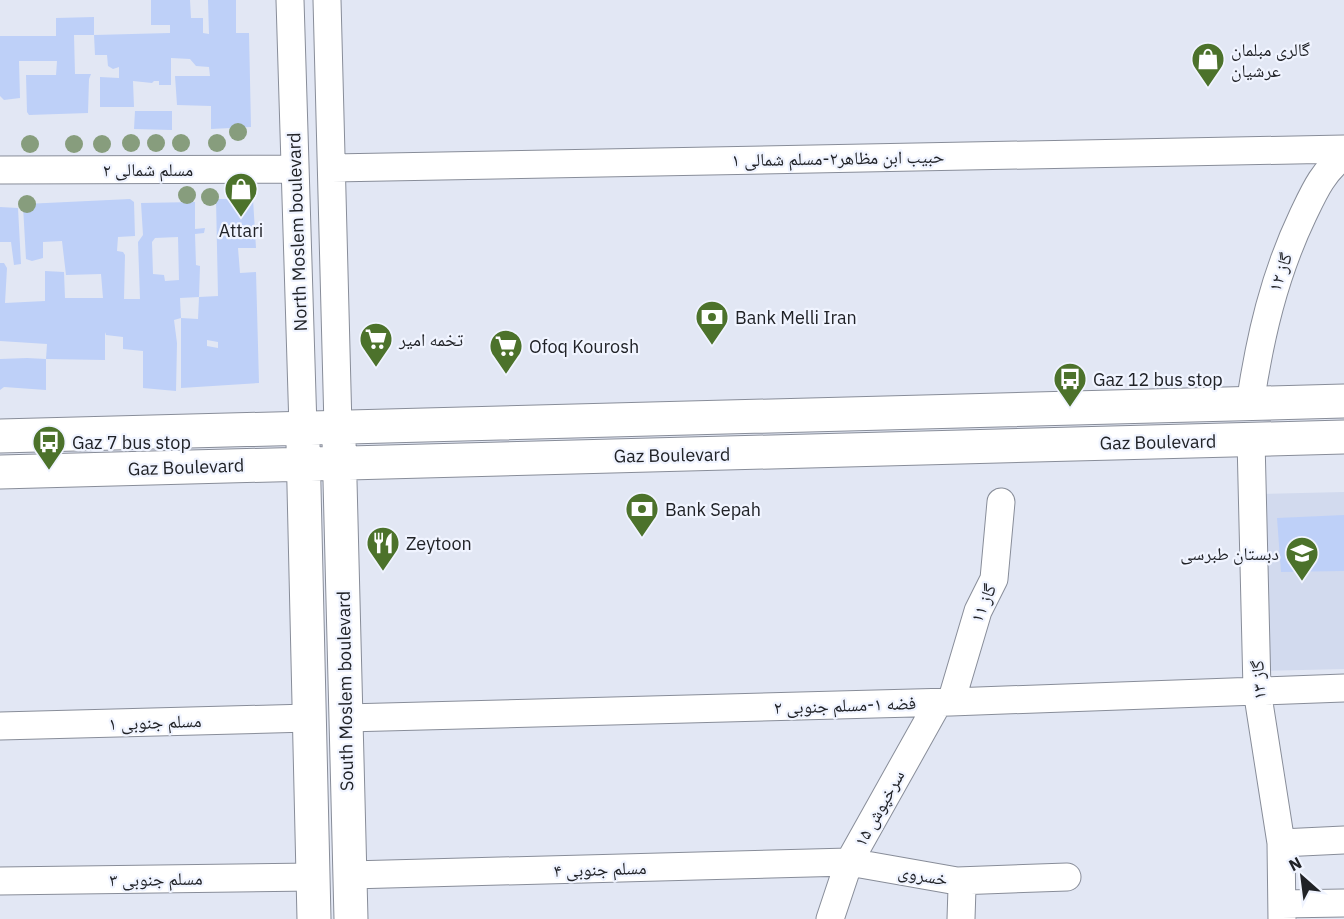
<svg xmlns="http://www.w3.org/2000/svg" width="1344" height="919" font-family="'IBM Plex Sans','Noto Naskh Arabic',sans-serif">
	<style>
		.built { fill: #d2daee }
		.building { fill: #bed0f8; fill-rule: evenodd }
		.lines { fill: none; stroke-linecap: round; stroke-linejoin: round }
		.minor-casing { stroke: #888d99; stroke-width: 29 }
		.major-casing { stroke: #888d99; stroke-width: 35 }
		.minor { stroke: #fff; stroke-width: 27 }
		.major { stroke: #fff; stroke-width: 33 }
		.tree { fill: #879d7d }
		.labels { text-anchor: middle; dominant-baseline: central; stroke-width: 4.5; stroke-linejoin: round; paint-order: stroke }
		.poi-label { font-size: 18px; fill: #202227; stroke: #f0f4ff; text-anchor: start }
		.street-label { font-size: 18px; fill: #202227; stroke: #f0f4ff }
	</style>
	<rect width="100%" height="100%" fill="#e2e7f4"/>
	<path class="built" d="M1344 492V669L1261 671 1257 494Z"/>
	<path class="building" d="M151 0H190L191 18H203V33L209 34 208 0H236V33H249L251 127 211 129V106L177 105 175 76H210L209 67 196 66 190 59 171 58V85H159V81H154L152 83 133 81 134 107H100V77L119 78V67L113 69 108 66 107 55H95L94 35 170 33V25H151Z
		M94 17V35H74L75 74H91L89 79 88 113 29 115 27 112 26 75H56L57 61H19L20 98 4 100 0 96V36H56V18Z
		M135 111H172V130L134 129Z
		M130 199 134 202 135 236 118 237 117 251 123 252 125 255 124 299H140L138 242 143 235 141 203 195 202V229L205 228 204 233 195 234 196 265 200 266 199 297 218 296 216 199H253L256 248H238L240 273 256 272 259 383 181 388V318L198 319 199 297 180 298 181 318 174 320 177 343 176 391 143 388V351L123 349V337L106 335 105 332V360L46 359 47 344 0 341V263H4L7 268 5 303 45 301V271L64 272 65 298H103L101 274 66 275 62 241 43 242V258L32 261 26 259 23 206 25 204ZM178 237 179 280 165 281 164 275 153 274 152 242 155 238ZM207 340 218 342V348L207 346Z
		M0 207 18 208 21 264 14 265 11 242H0Z
		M27 358 46 359V390L4 387 0 390V359Z
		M1344 515V571L1281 572 1277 518Z"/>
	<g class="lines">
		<g class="minor-casing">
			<path id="minor" d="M290 0 303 428
				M327 0 338 427
				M332 168 1344 149
				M0 170 295 169
				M1250 404C1260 337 1274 276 1303 215 1314 192 1323 171 1344 156
				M1251 440 1257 690 1281 843 1282 919
				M951 702 978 611 994 579 1001 502
				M346 718 951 702 1344 688
				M0 726 309 718
				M1281 843 1344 840
				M350 875 849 862 957 881 962 888 961 919
				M0 881 313 877
				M957 881 1067 877
				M1282 904 1344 903
				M830 919 849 862 938 703"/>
		</g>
		<g class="major-casing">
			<path id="major" d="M0 436 1344 401
				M339 441 351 919
				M303 444 314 919
				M0 472 1344 437"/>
		</g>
		<use href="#minor" class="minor"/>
		<use href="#major" class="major"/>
	</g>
	<g class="tree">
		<circle cx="238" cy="132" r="9"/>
		<circle cx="131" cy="143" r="9"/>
		<circle cx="156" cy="143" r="9"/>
		<circle cx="181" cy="143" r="9"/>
		<circle cx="217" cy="143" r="9"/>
		<circle cx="30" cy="144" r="9"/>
		<circle cx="74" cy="144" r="9"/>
		<circle cx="102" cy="144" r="9"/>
		<circle cx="187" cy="195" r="9"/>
		<circle cx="210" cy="197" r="9"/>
		<circle cx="27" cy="204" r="9"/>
	</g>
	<defs>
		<g id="shop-pin" transform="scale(1.725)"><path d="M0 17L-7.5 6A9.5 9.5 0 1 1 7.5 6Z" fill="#4c722b" stroke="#f0f4ff"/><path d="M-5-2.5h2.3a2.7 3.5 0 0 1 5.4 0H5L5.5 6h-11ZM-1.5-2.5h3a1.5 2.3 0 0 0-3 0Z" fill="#fff"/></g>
		<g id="bank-pin" transform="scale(1.725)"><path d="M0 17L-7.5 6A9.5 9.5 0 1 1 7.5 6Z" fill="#4c722b" stroke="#f0f4ff"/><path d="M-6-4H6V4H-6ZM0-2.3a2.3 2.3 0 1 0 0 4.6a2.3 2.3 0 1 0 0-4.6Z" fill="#fff"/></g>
		<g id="supermarket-pin" transform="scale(1.725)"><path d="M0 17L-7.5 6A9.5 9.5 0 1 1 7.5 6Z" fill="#4c722b" stroke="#f0f4ff"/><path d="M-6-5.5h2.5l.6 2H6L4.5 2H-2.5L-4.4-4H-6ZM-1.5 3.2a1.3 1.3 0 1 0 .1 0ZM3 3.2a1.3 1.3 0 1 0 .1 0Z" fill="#fff"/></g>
		<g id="bus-pin" transform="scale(1.725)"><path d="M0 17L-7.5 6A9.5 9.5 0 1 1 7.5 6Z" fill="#4c722b" stroke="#f0f4ff"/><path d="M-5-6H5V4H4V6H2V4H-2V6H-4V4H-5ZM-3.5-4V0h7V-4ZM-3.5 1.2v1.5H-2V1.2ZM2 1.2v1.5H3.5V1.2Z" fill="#fff"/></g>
		<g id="restaurant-pin" transform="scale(1.725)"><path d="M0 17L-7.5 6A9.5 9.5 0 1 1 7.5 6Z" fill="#4c722b" stroke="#f0f4ff"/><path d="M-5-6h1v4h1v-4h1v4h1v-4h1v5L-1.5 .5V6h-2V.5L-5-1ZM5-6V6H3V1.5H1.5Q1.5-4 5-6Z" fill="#fff"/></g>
		<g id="school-pin" transform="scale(1.725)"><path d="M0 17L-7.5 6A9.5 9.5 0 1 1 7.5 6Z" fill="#4c722b" stroke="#f0f4ff"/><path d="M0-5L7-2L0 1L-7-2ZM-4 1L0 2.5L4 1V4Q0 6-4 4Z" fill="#fff"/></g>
	</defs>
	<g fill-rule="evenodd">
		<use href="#shop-pin" x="1208" y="59"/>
		<use href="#shop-pin" x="241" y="189"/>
		<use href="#bank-pin" x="712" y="317"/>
		<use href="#supermarket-pin" x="376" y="339"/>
		<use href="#supermarket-pin" x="506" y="346"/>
		<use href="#bus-pin" x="1070" y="379"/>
		<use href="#bus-pin" x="49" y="442"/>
		<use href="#bank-pin" x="642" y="509"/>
		<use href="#restaurant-pin" x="383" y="543"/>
		<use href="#school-pin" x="1302" y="553"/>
	</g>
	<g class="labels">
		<g class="poi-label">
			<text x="1231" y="49">گالری مبلمان<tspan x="1231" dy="21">عرشیان</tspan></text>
			<text x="241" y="230" text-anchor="middle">Attari</text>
			<text x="735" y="317">Bank Melli Iran</text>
			<text x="399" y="339">تخمه امیر</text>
			<text x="529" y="346">Ofoq Kourosh</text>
			<text x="1093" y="379">Gaz 12 bus stop</text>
			<text x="72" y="442">Gaz 7 bus stop</text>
			<text x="665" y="509">Bank Sepah</text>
			<text x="406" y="543">Zeytoon</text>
			<text x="1279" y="553" text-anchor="end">دبستان طبرسی</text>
		</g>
		<g class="street-label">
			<text transform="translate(838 158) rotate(-1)">حبیب ابن مظاهر۲-مسلم شمالی ۱</text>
			<text x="148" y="169">مسلم شمالی ۲</text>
			<text transform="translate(297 232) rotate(-92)">North Moslem boulevard</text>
			<text transform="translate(1280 272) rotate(-71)">گاز ۱۲</text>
			<text transform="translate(1158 442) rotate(-1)">Gaz Boulevard</text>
			<text transform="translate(672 455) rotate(-1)">Gaz Boulevard</text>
			<text transform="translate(186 467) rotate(-2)">Gaz Boulevard</text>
			<text transform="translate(983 603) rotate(-67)">گاز ۱۱</text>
			<text transform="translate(1258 680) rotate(-94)">گاز ۱۳</text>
			<text transform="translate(345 691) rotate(-91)">South Moslem boulevard</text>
			<text transform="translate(845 705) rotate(-2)">فضه ۱-مسلم جنوبی ۲</text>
			<text transform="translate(155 722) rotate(-2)">۱ مسلم جنوبی</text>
			<text transform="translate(879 808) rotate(-61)">سرخپوش ۱۵</text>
			<text transform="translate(600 869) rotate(-2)">مسلم جنوبی ۴</text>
			<text transform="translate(923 875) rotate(10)">خسروی</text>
			<text transform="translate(156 879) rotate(-1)">مسلم جنوبی ۳</text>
		</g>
	</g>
	<g transform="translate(1302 877) rotate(332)" stroke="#f0f4ff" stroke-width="4.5" paint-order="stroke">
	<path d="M0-4.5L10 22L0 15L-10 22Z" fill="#202227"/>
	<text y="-9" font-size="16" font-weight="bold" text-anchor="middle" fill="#202227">N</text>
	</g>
</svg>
